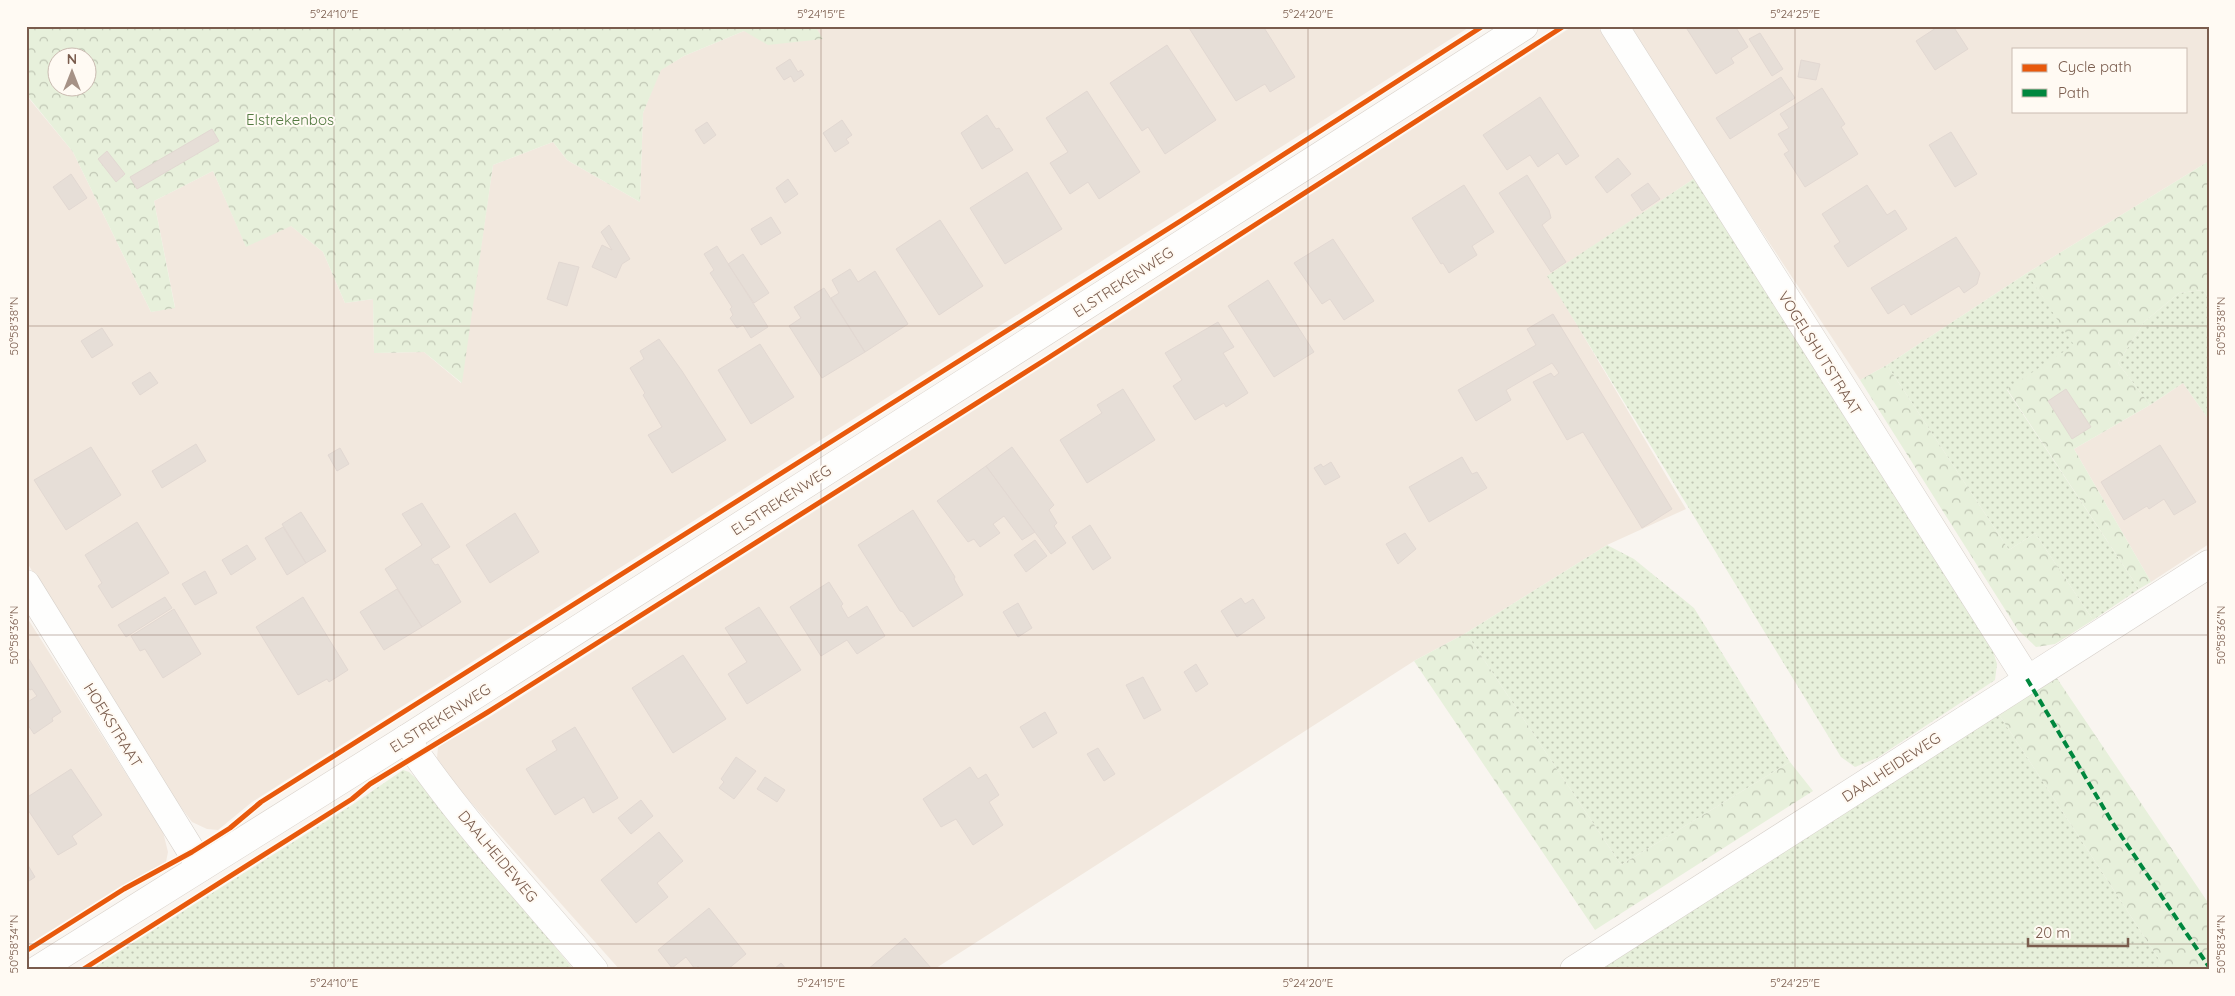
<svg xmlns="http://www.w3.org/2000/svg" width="2235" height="996" font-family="Quicksand,sans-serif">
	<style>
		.residential { fill: #f2e8de; fill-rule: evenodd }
		.green { fill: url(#green-dots) }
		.forest { fill: url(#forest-crowns); fill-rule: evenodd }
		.building { fill: #e6ded7; stroke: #e2d8d2 }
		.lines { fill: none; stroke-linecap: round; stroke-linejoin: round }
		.street-casing { stroke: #d7d1cb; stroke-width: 29 }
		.secondary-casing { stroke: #d9d2cb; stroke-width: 29 }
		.street { stroke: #fefefd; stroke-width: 28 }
		.secondary { stroke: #fefefd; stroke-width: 28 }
		.quiet { stroke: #00873e; stroke-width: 4; stroke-dasharray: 8 4; stroke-linecap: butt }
		.cycleway-casing { stroke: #fffaf3; stroke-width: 8 }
		.cycleway { stroke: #e8590c; stroke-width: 5 }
		.ticks { fill: none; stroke: #7a5c4d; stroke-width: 1; stroke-opacity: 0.45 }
		.labels { text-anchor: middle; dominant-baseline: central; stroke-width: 4; stroke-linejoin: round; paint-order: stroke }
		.park-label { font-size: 15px; fill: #537a41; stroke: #fffaf3 }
		.street-label { font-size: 15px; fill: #7a5c4d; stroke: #fffaf3 }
		.neatline { fill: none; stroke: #7a5c4d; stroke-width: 2 }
		.ticks-label { font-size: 12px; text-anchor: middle; fill: #7a5c4d }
	</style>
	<defs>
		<pattern id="green-dots" width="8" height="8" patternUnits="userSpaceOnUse" patternTransform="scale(1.25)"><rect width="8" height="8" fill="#e7f0db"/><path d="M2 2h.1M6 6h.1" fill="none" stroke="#c0c6b4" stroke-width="1.8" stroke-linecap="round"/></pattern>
		<pattern id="forest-crowns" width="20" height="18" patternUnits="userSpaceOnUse" patternTransform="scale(1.25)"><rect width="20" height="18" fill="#e7f0db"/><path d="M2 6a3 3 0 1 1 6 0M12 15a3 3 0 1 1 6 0" fill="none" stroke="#c0c6b4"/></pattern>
	</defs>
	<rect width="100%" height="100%" fill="#f9f5f0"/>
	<path class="residential" d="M815 26H1471L252 802 218 830 207 829 192 822 171 794 26 561V95L73 152 151 312 175 307 154 201 213 171 246 246 290 225 323 252 345 303 373 299 374 353 424 352 461 383 493 165 553 142 567 160 640 202 643 113 660 70 684 56 744 31 822 39Z
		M1573 26H1596L1602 32 1695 178 1548 276 1686 509 1607 545 1466 633 1414 661 933 970H620L442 770 437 758 438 747 488 718 1066 352Z
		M1626 26H2209V161L2027 273 1887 365 1860 380ZM2014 49H2186V111H2014Z
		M2183 383 2209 420V544L2151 582 2074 449 2150 405Z
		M26 616 163 832 168 852 166 862 121 887 26 946Z"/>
	<path class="green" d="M1695 178 1992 647 1997 664 1995 680 1877 758 1855 767 1841 757 1547 276Z
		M2027 273 2075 345 2007 390 2139 589 2093 620 2035 533 2009 550 1887 365Z
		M2203 290 2209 298V420L2183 383 2150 405 2118 363 2144 322 2179 293Z
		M1607 545 1634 559 1694 608 1790 762 1621 865 1466 633Z
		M1998 713 2166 970H1596Z
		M403 770 409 772 423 785 574 970H90L352 805Z"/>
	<path class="forest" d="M26 26H815L823 39 768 45 744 31 684 56 661 70 643 113 640 202 567 160 553 142 493 165 462 383 424 352 374 353 373 299 345 303 323 252 291 226 246 247 213 171 154 201 175 308 151 312 73 152 26 94ZM58 58H88V88H58Z
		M2209 161V298L2203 290 2179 293 2144 322 2118 363 2150 405 2074 449 2151 582 2139 589 2007 389 2074 345 2027 273Z
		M1887 365 2009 550 2035 533 2093 620 2055 644 2036 647 2018 630 1860 380Z
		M1466 633 1621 865 1790 762 1813 791 1595 930 1414 661Z
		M2056 677 2209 904V970H2166L1998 713Z"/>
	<path class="building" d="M1191 26H1263L1295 77 1270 92 1265 84 1236 101 1189 28Z
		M1685 26H1735L1748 47 1731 58 1734 63 1716 74Z
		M1939 26H1953L1968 49 1935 70 1916 41Z
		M1760 33 1783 69 1772 76 1749 39Z
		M1167 45 1216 120 1165 154 1148 127 1142 131 1110 83Z
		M790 59 798 72 801 70 804 75 794 82 791 76 784 80 776 68Z
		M1801 60 1820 64 1816 80 1798 77Z
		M1781 77 1795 98 1730 139 1716 118Z
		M1822 88 1845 124 1841 127 1858 154 1805 187 1784 154 1789 151 1778 134 1789 128 1780 114Z
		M1087 91 1140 172 1099 199 1088 182 1070 194 1050 163 1068 152 1046 118Z
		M1540 97 1579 156 1566 165 1558 153 1538 167 1530 155 1507 170 1483 135Z
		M987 115 996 129 999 128 1013 150 982 169 961 133Z
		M842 120 852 135 846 139 849 143 835 152 823 133Z
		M707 122 716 135 704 144 695 130Z
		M212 129 219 141 137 189 130 177Z
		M1951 132 1977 174 1955 187 1929 145Z
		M107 151 125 174 116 182 98 159Z
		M1618 158 1631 174 1607 193 1595 177Z
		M1027 172 1062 229 1005 264 970 208Z
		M71 174 87 198 69 210 53 187Z
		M1527 175 1549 210 1551 218 1542 225 1566 262 1551 272 1499 193Z
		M788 179 798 194 785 203 776 188Z
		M1648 183 1660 199 1642 211 1631 195Z
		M1464 185 1494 232 1472 246 1477 255 1449 273 1443 263 1441 264 1412 218Z
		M1867 185 1887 215 1895 210 1907 229 1848 267 1834 246 1840 242 1822 214Z
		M771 217 781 233 761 245 751 229Z
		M940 220 983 286 939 315 896 249Z
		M609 225 630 259 622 264 616 278 592 267 602 245 612 250 601 232Z
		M1956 237 1980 273 1977 284 1964 293 1959 286 1911 315 1904 304 1888 314 1871 288Z
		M1333 239 1374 301 1344 320 1330 299 1322 304 1294 263Z
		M717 246 768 327 751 338 743 325 737 328 730 318 733 315 730 309 732 307 710 273 714 270 704 254Z
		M743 254 769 293 754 303 728 264Z
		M559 262 579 267 567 306 547 299Z
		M850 269 858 282 875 271 908 324 865 352 831 298 839 293 832 280Z
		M1268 280 1314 352 1274 377 1228 306Z
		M824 288 865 352 822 378 789 326 801 318 794 307Z
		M1553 314 1672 509 1642 528 1583 432 1567 440 1533 382 1551 373 1554 377 1559 373 1552 363 1506 390 1511 400 1476 421 1458 390 1536 345 1527 329Z
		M1218 322 1234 347 1223 353 1248 393 1226 407 1224 403 1195 420 1173 386 1182 380 1165 353Z
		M102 328 113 345 92 358 81 341Z
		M659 339 682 371 726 440 672 473 648 435 662 427 643 395 645 393 630 368 644 359 640 351Z
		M760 344 794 397 751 424 718 370Z
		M150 372 158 383 140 395 132 383Z
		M1123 389 1155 440 1087 483 1060 440 1102 413 1097 405Z
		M2066 389 2091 427 2072 439 2048 401Z
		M196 444 206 461 162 488 152 471Z
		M2160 445 2196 502 2174 515 2164 499 2149 509 2147 506 2124 520 2101 482Z
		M91 447 121 495 66 530 34 480Z
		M1012 447 1054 505 1049 510 1057 523 1054 526 1066 543 1051 554 986 466Z
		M340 448 349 464 337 471 328 455Z
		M1462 457 1472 474 1477 472 1487 488 1429 522 1409 487Z
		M1331 462 1340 477 1325 485 1314 468 1321 464 1323 467Z
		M986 466 1035 532 1022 540 1004 516 993 524 1000 533 980 547 974 539 968 542 937 501Z
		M422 503 450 547 431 559 435 565 438 564 461 602 422 627 385 569 422 545 402 514Z
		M913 510 955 577 954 579 963 595 913 627 903 612 900 611 858 545Z
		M301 512 326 551 306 563 282 524Z
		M515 513 539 552 490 583 466 545Z
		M137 522 169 573 112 608 98 586 102 583 85 555Z
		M1090 525 1111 558 1093 570 1072 537Z
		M283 527 306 563 287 575 265 538Z
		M1405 533 1416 549 1398 564 1386 544Z
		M1035 540 1047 556 1026 572 1014 555Z
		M247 545 256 559 231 575 222 560Z
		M205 571 217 593 195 605 182 584Z
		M829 582 843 604 841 606 848 618 867 606 885 636 857 654 847 640 821 656 790 607Z
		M397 589 422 627 384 650 360 612Z
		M165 597 172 608 126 637 118 625Z
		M303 597 348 670 329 682 327 679 298 695 256 627Z
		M1241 598 1245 604 1253 599 1265 618 1237 637 1221 611Z
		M1018 603 1032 628 1018 637 1003 612Z
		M759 607 801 670 747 704 728 674 747 662 725 628Z
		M174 609 201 654 163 678 145 649 140 651 131 636Z
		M683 655 726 719 673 753 632 688Z
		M27 656 61 712 52 718 53 721 34 734 26 722V703L37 696 32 689 30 690 26 685Z
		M1196 664 1208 684 1196 692 1184 672Z
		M1143 677 1161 710 1144 719 1126 685Z
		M1045 712 1057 733 1033 748 1020 727Z
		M575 727 618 798 593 813 584 797 555 815 526 769 557 750 552 741Z
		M1098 748 1115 774 1104 781 1087 754Z
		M736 757 756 771 734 799 719 788 724 782 721 779Z
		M970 767 978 779 986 774 999 795 989 802 1003 825 973 845 956 819 941 827 923 799Z
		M71 769 102 815 72 836 77 844 58 855 26 807V798Z
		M765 777 785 790 777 802 757 789Z
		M641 800 653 816 631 834 618 818Z
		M659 832 683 861 657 883 668 897 636 923 601 880Z
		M26 862 35 877 26 883Z
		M709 908 746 954 727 970H701L698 966 695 969 686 957 672 968 658 950Z
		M905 938 931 968 927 970H867Z
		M781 963 787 970H773Z"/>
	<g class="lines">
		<g class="street-casing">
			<path id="street" d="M1614 26 2027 679
				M26 584 201 867
				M406 739C461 821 530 894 594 970
				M1574 970 2209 564"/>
		</g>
		<g class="secondary-casing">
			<path id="secondary" d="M37 970 406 739 1524 26"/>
		</g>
		<use href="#street" class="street"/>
		<use href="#secondary" class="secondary"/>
		<path class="quiet" d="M2027 679 2112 822 2209 967"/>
		<g class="cycleway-casing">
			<path id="cycleway" d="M26 951 124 889 192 852 230 828 261 802 1182 220 1483 26
				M82 970 352 799 370 784 488 712 1048 358 1564 26"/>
		</g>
		<use href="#cycleway" class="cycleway"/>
	</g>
	<path class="ticks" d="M334 26V970M821 26V970M1308 26V970M1795 26V970M26 326H2209M26 635H2209M26 944H2209"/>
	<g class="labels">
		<g class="park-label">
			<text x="290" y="119">Elstrekenbos</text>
		</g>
		<g class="street-label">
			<text transform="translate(1123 282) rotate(-33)">ELSTREKENWEG</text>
			<text transform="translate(1820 353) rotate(58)">VOGELSHUTSTRAAT</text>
			<text transform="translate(781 500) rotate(-33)">ELSTREKENWEG</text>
			<text transform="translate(440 718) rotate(-32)">ELSTREKENWEG</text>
			<text transform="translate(113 725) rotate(58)">HOEKSTRAAT</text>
			<text transform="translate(1891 767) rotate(-33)">DAALHEIDEWEG</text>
			<text transform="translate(498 856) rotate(50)">DAALHEIDEWEG</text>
		</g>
	</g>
	<rect width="2235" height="996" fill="none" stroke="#fffaf3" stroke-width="55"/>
	<rect x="2012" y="48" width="175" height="65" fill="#fffaf3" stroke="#cabbb1"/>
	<rect x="2022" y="64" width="25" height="8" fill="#e8590c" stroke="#cabbb1"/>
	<text x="2058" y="72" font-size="15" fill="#7a5c4d">Cycle path</text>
	<rect x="2022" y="89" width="25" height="8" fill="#00873e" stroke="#cabbb1"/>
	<text x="2058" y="98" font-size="15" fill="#7a5c4d">Path</text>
	<g transform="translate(72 72)"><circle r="24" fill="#fffaf3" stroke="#cabbb1"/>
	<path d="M0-4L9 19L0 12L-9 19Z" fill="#a69286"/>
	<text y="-8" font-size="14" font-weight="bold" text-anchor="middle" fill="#7a5c4d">N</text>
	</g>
	<path d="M2028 938v8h100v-8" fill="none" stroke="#7a5c4d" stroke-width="2.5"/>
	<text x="2035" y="938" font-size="15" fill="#7a5c4d" stroke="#fffaf3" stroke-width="4" paint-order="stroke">20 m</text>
	<rect x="28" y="28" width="2180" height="940" class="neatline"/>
	<g class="ticks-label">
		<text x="334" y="18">5°24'10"E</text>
		<text x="821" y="18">5°24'15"E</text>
		<text x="1308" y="18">5°24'20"E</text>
		<text x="1795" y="18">5°24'25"E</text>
		<text transform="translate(14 326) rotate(-90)" y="4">50°58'38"N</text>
		<text transform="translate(2221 326) rotate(-90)" y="4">50°58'38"N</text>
		<text transform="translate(14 635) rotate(-90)" y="4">50°58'36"N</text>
		<text transform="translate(2221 635) rotate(-90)" y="4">50°58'36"N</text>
		<text transform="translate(14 944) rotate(-90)" y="4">50°58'34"N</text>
		<text transform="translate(2221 944) rotate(-90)" y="4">50°58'34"N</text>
		<text x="334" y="987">5°24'10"E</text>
		<text x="821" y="987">5°24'15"E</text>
		<text x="1308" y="987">5°24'20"E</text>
		<text x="1795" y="987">5°24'25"E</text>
	</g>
</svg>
